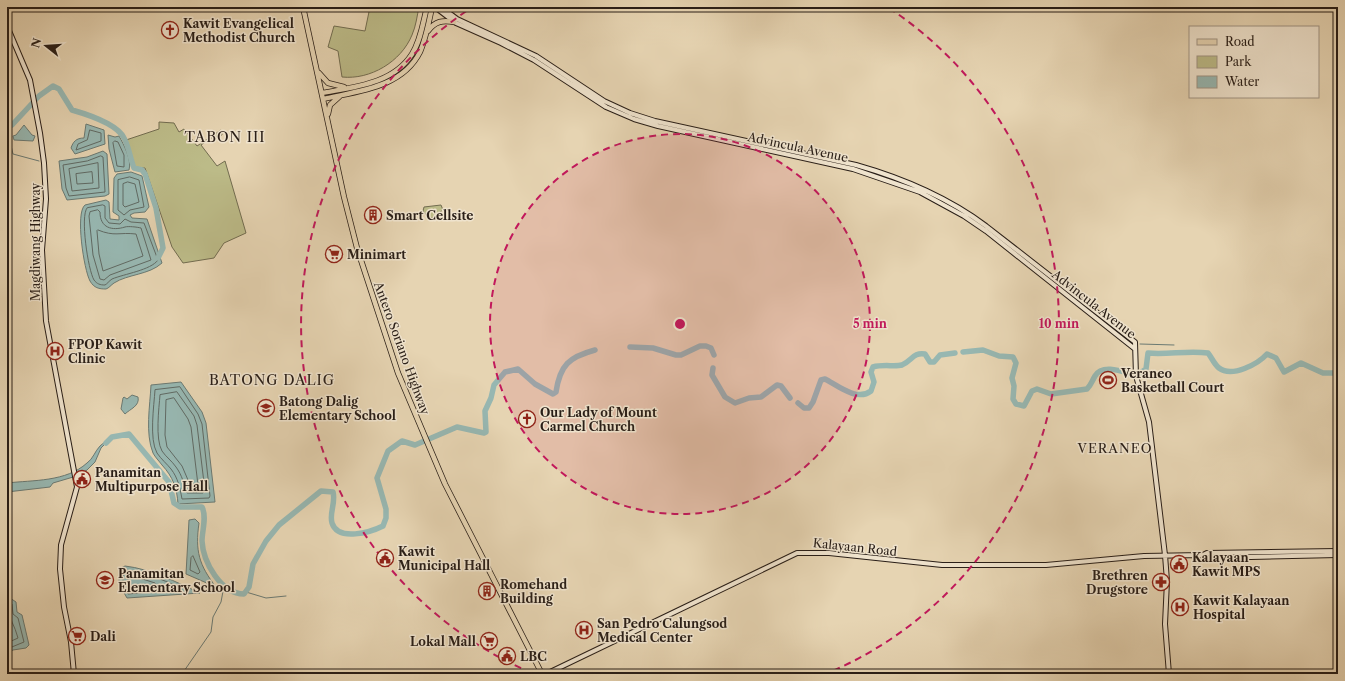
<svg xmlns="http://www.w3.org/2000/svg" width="1345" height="681" font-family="'Libre Caslon Text',serif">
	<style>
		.green { fill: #bcbb88; stroke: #726c50 }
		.water { fill: #97b7b1; stroke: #6b7a73 }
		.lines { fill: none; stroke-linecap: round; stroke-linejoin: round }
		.shore { stroke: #606a64; stroke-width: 1 }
		.stream { stroke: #6b7a73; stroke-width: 1 }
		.river { stroke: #97b7b1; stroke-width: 5.5 }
		.secondary-casing { stroke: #291e17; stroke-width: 6 }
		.primary-casing { stroke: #291e17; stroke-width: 6 }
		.secondary { stroke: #efe3cd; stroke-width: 4 }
		.primary { stroke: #e6d4b2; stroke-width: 4.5 }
		.ring { fill: none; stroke: #c2185b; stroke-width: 2; stroke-dasharray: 7 5 }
		.labels { text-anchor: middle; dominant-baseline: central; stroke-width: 3; stroke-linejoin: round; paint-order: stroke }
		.poi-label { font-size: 12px; font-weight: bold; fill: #291e17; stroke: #efe3cd; text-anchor: start }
		.street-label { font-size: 12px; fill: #291e17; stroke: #efe3cd }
		.neighbourhood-label { font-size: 13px; letter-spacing: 1px; fill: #291e17; stroke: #efe3cd }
		.quarter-label { font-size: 14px; letter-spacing: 1px; fill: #291e17; stroke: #efe3cd }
		.centre { fill: #c2185b; stroke: #efe3cd; stroke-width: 2 }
		.ring-label { font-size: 12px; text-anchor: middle; font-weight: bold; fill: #c2185b; stroke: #efe3cd; stroke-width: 3; stroke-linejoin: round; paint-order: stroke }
	</style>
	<rect width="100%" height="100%" fill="#e6d4b2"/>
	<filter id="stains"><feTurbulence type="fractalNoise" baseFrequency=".005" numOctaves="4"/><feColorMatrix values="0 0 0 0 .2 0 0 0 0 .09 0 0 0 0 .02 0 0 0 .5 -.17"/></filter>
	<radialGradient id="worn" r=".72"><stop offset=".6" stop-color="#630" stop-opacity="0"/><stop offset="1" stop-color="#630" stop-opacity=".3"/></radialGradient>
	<path class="green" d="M370 7H419C417 16 416 26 412 35 401 62 370 80 342 77L338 51 328 47 334 26 365 31Z
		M159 122 174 123 179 132 184 129 197 146 221 130 222 135 211 138 201 145 217 166 225 161 246 233 224 243 214 258 183 263 172 247 145 168H135L126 140 159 129Z
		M441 205 443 210 437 214V217L429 218 423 211 424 207Z"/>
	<path class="water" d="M86 124 104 130 105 144 75 154 71 148C73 142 76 138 84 138Z
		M24 125 32 135 35 136 33 141 14 140 13 136 16 135Z
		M108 135 115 137 119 136C124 145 132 160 129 170L115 172 109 149Z
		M103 151 107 154 109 194 105 196 67 200 62 189 59 161 87 157Z
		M131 172 142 176 149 207 145 212 134 213 130 215 132 218 147 219 162 263C149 275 128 274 114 283 111 285 109 288 106 289 99 289 94 288 90 281 84 270 75 213 85 205L106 200 109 202 110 219 119 220V216L113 212 114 178 117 174Z
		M181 382 202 412 206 423 215 502 178 504C177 488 173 477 162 465 159 461 155 457 153 453 145 433 150 406 151 385Z
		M132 395 138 397C140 406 130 409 125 414L121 409 123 398 124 397 127 399Z
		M110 439 101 448 95 462 87 470 80 475 53 483 50 487 7 492V483C33 480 66 482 87 463 93 459 95 451 100 446 103 443 107 441 110 439Z
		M195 519 199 523C195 551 199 565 216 587L186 574 189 520Z
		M125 566C151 569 176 582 200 593L127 598 119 584V569Z
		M7 589 10 598 16 602 17 612 22 615 29 645 26 648 13 650 7 654Z"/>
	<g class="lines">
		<path class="shore" d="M90 130 101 133V141L76 150 78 144 87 140Z
			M115 141 118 142 124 155V167L117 166 113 143Z
			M101 156 103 157 105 192 69 196 66 188 63 165 87 161Z
			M98 163 99 188 72 191 69 169Z
			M92 172 93 183 77 184 76 174Z
			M130 177 139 180 144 207 130 210 124 215 118 210V180Z
			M128 182 135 184 139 202 125 207 123 205V184Z
			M103 205 105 206V218L109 223 120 224 125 219 131 222 144 223 158 260C151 270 124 274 112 279 109 281 107 284 105 285 100 285 97 284 94 280 88 270 80 216 87 208Z
			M98 210 100 212C100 228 112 231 125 227 128 226 137 227 141 228L151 260 110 275 104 280 100 279 93 255 89 216 90 212Z
			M98 230C115 237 119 232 136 234L143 256 103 271 99 254 97 231Z
			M180 387 198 414 202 424 210 496 209 498 182 499C180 488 178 478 171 469 167 464 161 459 157 453 149 439 154 406 155 390Z
			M177 392 194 416 197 425 205 491 203 493H187C184 484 182 475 176 467 172 461 166 457 162 451 155 439 159 408 160 395Z
			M174 398 188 419 191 427 198 485 196 487H191L182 466 167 447 165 435 166 400Z
			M193 556 200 572 198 574 190 570 191 558Z
			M125 570C143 572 162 579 178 587V589L128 594 123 583V572Z
			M130 575 155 583 156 586 132 589 128 582V577Z
			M7 601 12 604 13 614 18 618 24 642 7 649
			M7 608C9 618 15 626 18 638L7 643"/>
		<path class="stream" d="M7 129 13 154 39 161
			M1140 344 1174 345
			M7 349 10 342
			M246 592 266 598 286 596
			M182 674 211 632 213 617 221 602 224 586"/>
		<path class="river" d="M7 128 12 125 39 96 53 86 59 89 72 110C86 114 117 124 124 138 129 147 130 158 134 168L142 170 145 174 156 208 163 248 158 258
			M630 347 653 348 676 355H681L700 346H706L711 348 714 355
			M963 352 983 350 999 356 1013 357 1016 363 1012 378 1014 386 1013 399 1016 404 1024 406 1032 391 1037 389 1051 394 1087 389C1091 385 1092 381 1095 376 1102 364 1121 371 1131 374
			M713 368 712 375 725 397 735 403 749 398 761 397 777 385 781 386 790 398
			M1137 375 1146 369 1148 353C1168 355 1188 350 1208 353 1212 358 1214 364 1219 368 1232 378 1258 364 1267 354L1276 358 1284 372 1301 363 1323 373H1338
			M798 403 804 408H809L813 402 821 380 825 379C837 385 857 402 871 391L874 382 871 372 873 367C883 364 895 367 902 365 912 361 913 352 925 354L930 362H934L940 355 955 353
			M106 443 112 437 129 434 169 482 174 503 180 507H202C207 517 202 531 202 541 203 562 221 594 244 594L249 587 253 564 266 541 279 525 321 491 333 492C336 503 329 513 332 523 338 542 371 532 383 526L386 518V509L377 478 388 451 402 441 415 445 457 427 484 433 486 432 485 411 491 398 494 385 505 372 518 369 535 384 553 394 556 392C560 365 569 357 595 350"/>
		<g class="secondary-casing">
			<path id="secondary" d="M435 7 456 23 501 43 534 60 606 107 634 119 658 126 853 169 920 192 964 216 986 231 1135 349
				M441 7 457 19 536 56 604 101 630 113 655 121 856 165C902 178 947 197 986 226L1135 342 1136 376 1149 422 1165 555 1167 581 1165 624 1169 674
				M7 26 30 80 40 133 44 163 46 199 42 250 46 321 77 487 61 545 60 569 64 607 71 642 74 674
				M1203 555 1207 553 1338 551
				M546 674 797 553H829L942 565H1046L1144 556 1203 555 1208 558 1338 555"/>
		</g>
		<g class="primary-casing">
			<path id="primary" d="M303 7 344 197 357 248 398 373 445 484 542 674
				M428 31C435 21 443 20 454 22
				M319 73 328 83 344 87
				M322 93C354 87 393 84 412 54 421 40 423 22 427 7
				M323 99C358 91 402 88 420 52 426 38 429 22 432 7
				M328 114 330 105 340 96"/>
		</g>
		<use href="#secondary" class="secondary"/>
		<use href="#primary" class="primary"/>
	</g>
	<circle cx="680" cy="324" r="190" fill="#c2185b" fill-opacity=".12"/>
	<g class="ring">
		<circle cx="680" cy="324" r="190"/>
		<path d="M532 673A379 379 0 0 1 471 8M889 8A379 379 0 0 1 828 673"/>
	</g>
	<defs>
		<g id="church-ring" transform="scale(0.9)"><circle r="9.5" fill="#efe3cd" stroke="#8f2418" stroke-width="1.5"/><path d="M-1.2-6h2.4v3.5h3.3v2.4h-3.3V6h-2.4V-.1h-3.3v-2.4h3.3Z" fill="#8f2418"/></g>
		<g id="building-ring" transform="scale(0.9)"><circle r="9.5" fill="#efe3cd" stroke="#8f2418" stroke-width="1.5"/><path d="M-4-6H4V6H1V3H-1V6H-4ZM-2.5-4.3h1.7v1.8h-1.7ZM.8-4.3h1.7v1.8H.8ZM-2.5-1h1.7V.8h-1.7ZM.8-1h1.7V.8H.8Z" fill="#8f2418"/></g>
		<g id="supermarket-ring" transform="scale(0.9)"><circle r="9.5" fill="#efe3cd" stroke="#8f2418" stroke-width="1.5"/><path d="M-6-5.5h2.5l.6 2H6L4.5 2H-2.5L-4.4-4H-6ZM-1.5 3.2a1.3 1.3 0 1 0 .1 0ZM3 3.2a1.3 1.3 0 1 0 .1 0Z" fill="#8f2418"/></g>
		<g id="hospital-ring" transform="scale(0.9)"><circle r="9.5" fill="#efe3cd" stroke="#8f2418" stroke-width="1.5"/><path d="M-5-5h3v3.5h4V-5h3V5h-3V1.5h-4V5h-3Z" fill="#8f2418"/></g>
		<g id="stadium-ring" transform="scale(0.9)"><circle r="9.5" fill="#efe3cd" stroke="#8f2418" stroke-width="1.5"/><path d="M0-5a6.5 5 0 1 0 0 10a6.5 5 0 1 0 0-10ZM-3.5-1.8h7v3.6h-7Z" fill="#8f2418"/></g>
		<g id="school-ring" transform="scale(0.9)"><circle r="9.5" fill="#efe3cd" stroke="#8f2418" stroke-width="1.5"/><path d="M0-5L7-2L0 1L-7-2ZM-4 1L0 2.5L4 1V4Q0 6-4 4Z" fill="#8f2418"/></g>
		<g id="civic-ring" transform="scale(0.9)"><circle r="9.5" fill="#efe3cd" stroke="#8f2418" stroke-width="1.5"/><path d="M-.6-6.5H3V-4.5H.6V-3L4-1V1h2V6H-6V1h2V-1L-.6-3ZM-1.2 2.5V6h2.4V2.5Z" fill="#8f2418"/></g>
		<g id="pharmacy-ring" transform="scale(0.9)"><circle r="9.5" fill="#efe3cd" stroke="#8f2418" stroke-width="1.5"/><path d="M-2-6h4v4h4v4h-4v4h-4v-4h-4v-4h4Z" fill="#8f2418"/></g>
	</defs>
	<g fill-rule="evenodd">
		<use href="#church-ring" x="170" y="30"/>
		<use href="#building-ring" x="373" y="215"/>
		<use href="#supermarket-ring" x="334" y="254"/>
		<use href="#hospital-ring" x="55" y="351"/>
		<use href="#stadium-ring" x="1108" y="380"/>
		<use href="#school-ring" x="266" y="408"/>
		<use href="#church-ring" x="527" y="419"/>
		<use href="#civic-ring" x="82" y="479"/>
		<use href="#civic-ring" x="385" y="558"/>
		<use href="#civic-ring" x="1179" y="564"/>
		<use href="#school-ring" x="105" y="580"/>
		<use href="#pharmacy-ring" x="1161" y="582"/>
		<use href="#building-ring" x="487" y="591"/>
		<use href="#hospital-ring" x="1180" y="607"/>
		<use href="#hospital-ring" x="584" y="630"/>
		<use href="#supermarket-ring" x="77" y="636"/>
		<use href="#supermarket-ring" x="489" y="641"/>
		<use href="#civic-ring" x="507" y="656"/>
	</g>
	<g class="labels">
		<g class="poi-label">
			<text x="183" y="23">Kawit Evangelical<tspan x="183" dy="14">Methodist Church</tspan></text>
			<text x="386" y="215">Smart Cellsite</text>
			<text x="347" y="254">Minimart</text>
			<text x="68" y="344">FPOP Kawit<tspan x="68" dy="14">Clinic</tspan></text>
			<text x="1121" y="373">Veraneo<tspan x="1121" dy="14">Basketball Court</tspan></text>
			<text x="279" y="401">Batong Dalig<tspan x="279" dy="14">Elementary School</tspan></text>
			<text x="540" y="412">Our Lady of Mount<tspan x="540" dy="14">Carmel Church</tspan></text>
			<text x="95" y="472">Panamitan<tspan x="95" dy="14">Multipurpose Hall</tspan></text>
			<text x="398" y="551">Kawit<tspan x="398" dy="14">Municipal Hall</tspan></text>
			<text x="1192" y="557">Kalayaan<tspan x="1192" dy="14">Kawit MPS</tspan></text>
			<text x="118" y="573">Panamitan<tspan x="118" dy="14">Elementary School</tspan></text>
			<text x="1148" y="575" text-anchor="end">Brethren<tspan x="1148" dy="14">Drugstore</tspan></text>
			<text x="500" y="584">Romehand<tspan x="500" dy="14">Building</tspan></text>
			<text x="1193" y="600">Kawit Kalayaan<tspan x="1193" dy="14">Hospital</tspan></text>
			<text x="597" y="623">San Pedro Calungsod<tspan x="597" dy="14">Medical Center</tspan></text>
			<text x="90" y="636">Dali</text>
			<text x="476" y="641" text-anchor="end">Lokal Mall</text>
			<text x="520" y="656">LBC</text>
		</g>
		<g class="street-label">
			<text transform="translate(798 147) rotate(12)">Advincula Avenue</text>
			<text transform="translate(35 242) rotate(-90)">Magdiwang Highway</text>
			<text transform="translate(1094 304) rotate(38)">Advincula Avenue</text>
			<text transform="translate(402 348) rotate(70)">Antero Soriano Highway</text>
			<text transform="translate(855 547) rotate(6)">Kalayaan Road</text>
		</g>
		<g class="neighbourhood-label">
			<text x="1115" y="448">VERANEO</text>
		</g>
		<g class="quarter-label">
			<text x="225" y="137">TABON III</text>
			<text x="272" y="380">BATONG DALIG</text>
		</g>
	</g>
	<circle cx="680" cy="324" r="6" class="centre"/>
	<g class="ring-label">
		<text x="870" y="328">5 min</text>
		<text x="1059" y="328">10 min</text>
	</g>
	<rect width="1345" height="681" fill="none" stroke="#e6d4b2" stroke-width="24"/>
	<rect x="8" y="8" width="1329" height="665" fill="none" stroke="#291e17" stroke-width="2"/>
	<rect x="12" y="12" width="1321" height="657" fill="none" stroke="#291e17"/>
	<rect x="1189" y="26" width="130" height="72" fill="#efe3cd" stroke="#a09484"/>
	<rect x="1197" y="39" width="20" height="6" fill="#e6d4b2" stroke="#a09484"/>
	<text x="1225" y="46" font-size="12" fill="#291e17">Road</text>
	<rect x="1197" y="56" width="20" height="12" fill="#bcbb88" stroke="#a09484"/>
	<text x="1225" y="66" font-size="12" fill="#291e17">Park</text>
	<rect x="1197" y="76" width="20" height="12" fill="#97b7b1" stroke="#a09484"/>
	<text x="1225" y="86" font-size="12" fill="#291e17">Water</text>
	<g transform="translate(46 46) rotate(287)" stroke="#efe3cd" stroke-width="3" paint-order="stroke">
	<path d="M0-3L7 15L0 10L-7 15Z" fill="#291e17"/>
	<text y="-6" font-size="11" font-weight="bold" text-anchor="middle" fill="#291e17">N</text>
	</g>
	<rect width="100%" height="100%" filter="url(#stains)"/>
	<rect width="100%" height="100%" fill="url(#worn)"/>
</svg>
